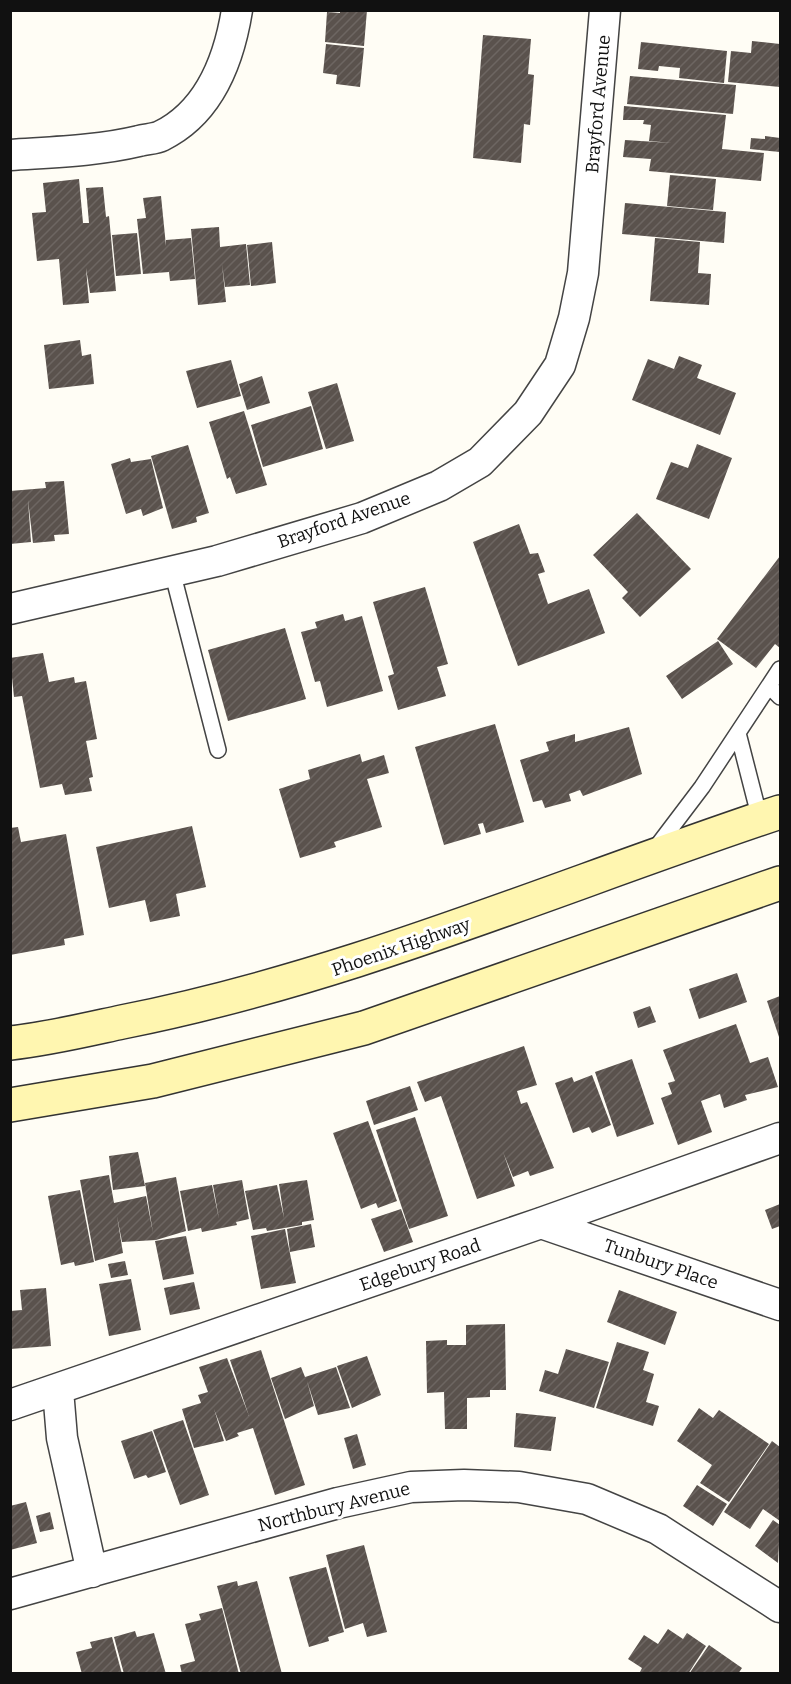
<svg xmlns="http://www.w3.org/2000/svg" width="791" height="1684" font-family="Bitter,serif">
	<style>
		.building { fill: url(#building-hatch) }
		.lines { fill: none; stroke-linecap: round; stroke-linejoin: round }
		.service-casing { stroke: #444; stroke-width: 18 }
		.minor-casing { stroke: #444; stroke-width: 33 }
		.secondary-casing { stroke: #333; stroke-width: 36 }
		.service { stroke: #fff; stroke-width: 15 }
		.minor { stroke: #fff; stroke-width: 30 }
		.secondary { stroke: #fff6b0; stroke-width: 33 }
		.labels { text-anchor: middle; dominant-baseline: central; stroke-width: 6; stroke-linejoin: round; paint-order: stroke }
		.street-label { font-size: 18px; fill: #111; stroke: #fff }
	</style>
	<defs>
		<pattern id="building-hatch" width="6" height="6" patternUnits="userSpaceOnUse" patternTransform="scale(1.5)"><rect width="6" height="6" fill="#5a524d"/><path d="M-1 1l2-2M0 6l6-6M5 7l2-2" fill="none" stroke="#6d6662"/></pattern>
	</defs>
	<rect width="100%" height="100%" fill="#fffdf5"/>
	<path class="building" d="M340 10H367L364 46 325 42 327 12 340 13Z
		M483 35 531 39 528 74 534 75 532 101 530 125 524 124 521 163 473 158Z
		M752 41 780 44V87L728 82 731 51 751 53Z
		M641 42 727 51 724 83 679 78 680 68 659 66 658 71 638 69Z
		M326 44 364 48 360 87 336 84 337 75 323 73Z
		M630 76 736 85 733 114 627 104Z
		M624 106 726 115 722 149 764 153 761 181 649 171 651 159 623 157 625 140 672 143 649 141 651 125 643 124 644 120H623Z
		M765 136 780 138V152L750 149 751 138 765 139Z
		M670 175 716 179 713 210 667 206Z
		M79 179 83 223H89L86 188 103 187 106 217 109 216 116 291 90 293 86 268 89 303 63 305 59 259 37 261 32 213 46 212 43 183Z
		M161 196 166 246V240L191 238 195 279 170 281 169 272 143 274 137 219 146 218 143 198Z
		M625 203 726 212 724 243 622 234Z
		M219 227 220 247 246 244 250 285 225 287 222 264 226 302 198 305 191 229Z
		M137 233 141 274 116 276 112 235Z
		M655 238 700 242 698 273 711 274 709 305 650 301Z
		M272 242 276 283 251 286 247 245Z
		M80 340 82 356 91 354 94 384 49 389 44 345Z
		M679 356 702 365 697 378 736 393 720 435 632 400 648 359 674 369Z
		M231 360 241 396 197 408 186 371Z
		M262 376 270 403 247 410 239 384Z
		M337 383 354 441 326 449 308 392Z
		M311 406 323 449 263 467 251 425Z
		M244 411 267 485 236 494 230 477 227 479 209 422Z
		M697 444 732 458 709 519 656 499 671 462 688 468Z
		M188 445 209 513 196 517 197 522 172 529 151 456Z
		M130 458 131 462 151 459 163 508 143 516 141 509 126 514 111 464Z
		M64 481 69 534 54 535 55 541 33 543 28 500 31 542 10 544V491L46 488 45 482Z
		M637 513 691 569 640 617 622 598 628 592 593 555Z
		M519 524 530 554 538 553 545 572 538 574 548 604 589 589 605 633 518 666 473 542Z
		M780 556V648L775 644 756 668 717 639Z
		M425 587 448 664 437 667 446 696 398 710 388 676 394 674 373 602Z
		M343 614 345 621 362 616 383 691 327 707 320 681 315 682 301 632 317 628 315 622Z
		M285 628 306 699 228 721 208 650Z
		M718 641 733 664 682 699 666 676Z
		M43 653 49 682 74 677 75 683 86 681 97 739 86 741 93 777 89 778 92 791 65 795 62 784 40 788 22 696 14 697 10 658Z
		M495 724 524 822 486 833 483 823 478 824 481 834 444 845 415 747Z
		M629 727 642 774 583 796 580 790 569 794 571 801 545 808 542 800 533 802 520 760 549 751 546 742 575 734V742Z
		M360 754 362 762 384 755 389 773 367 779 382 827 334 842 336 847 300 858 279 789 310 779 308 770Z
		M192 826 206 887 176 894 180 916 150 922 145 900 109 908 96 847Z
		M18 827 21 842 66 834 84 935 64 939 65 945 10 955V828Z
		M737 973 747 1002 699 1019 689 989Z
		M780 996V1040L767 1001Z
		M650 1006 656 1022 638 1028 633 1012Z
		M736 1024 750 1063 768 1057 778 1087 745 1095 747 1100 724 1108 720 1094 701 1101 712 1132 678 1145 661 1098 672 1094 668 1083 675 1081 663 1050Z
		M524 1046 537 1085 517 1091 521 1104 527 1102 554 1168 530 1176 528 1171 513 1177 503 1152 515 1186 477 1199 441 1096 425 1102 417 1082Z
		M632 1059 654 1124 617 1137 595 1072Z
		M592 1075 611 1125 592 1133 589 1127 573 1133 555 1083 572 1077 574 1082Z
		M410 1086 418 1110 374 1125 366 1101Z
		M415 1117 448 1216 409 1229 376 1130Z
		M368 1121 397 1201 378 1208 376 1203 361 1209 333 1133Z
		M138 1152 145 1186 113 1190 109 1156Z
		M109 1175 114 1203 146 1196 153 1233 145 1183 176 1177 186 1231 156 1240 122 1242 117 1216 123 1253 95 1261 80 1180Z
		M242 1180 249 1219 236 1222 237 1225 202 1232 201 1228 188 1231 180 1191 212 1185 219 1219 213 1185Z
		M307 1180 314 1220 302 1222V1225L267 1231 266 1228 253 1230 245 1191 277 1185 284 1218 279 1184Z
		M80 1190 94 1262 75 1266 74 1262 61 1265 48 1196Z
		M780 1204V1226L772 1229 765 1210Z
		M401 1209 413 1242 384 1252 371 1219Z
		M311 1224 315 1247 290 1252 287 1229Z
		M285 1229 296 1283 261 1289 251 1236Z
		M186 1236 194 1274 163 1280 155 1241Z
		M125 1261 128 1275 111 1278 108 1264Z
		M131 1279 141 1330 109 1336 99 1284Z
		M194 1282 200 1309 170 1315 164 1288Z
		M46 1288 51 1346 10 1349V1311L22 1310 20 1290Z
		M619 1290 677 1312 665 1345 607 1322Z
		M505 1324 506 1390H490V1397L467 1398V1429H445L444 1392 427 1393 426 1341 447 1340V1345H466V1325Z
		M617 1342 649 1352 643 1370 654 1374 646 1402 659 1406 653 1426 596 1408Z
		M566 1349 609 1362 594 1408 539 1391 545 1370 558 1374Z
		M261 1350 305 1485 275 1495 253 1428 237 1433 239 1436 226 1441 214 1409 224 1441 194 1448 182 1409 201 1403 198 1395 208 1392 199 1367 227 1358 249 1416 230 1360Z
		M367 1356 381 1395 352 1408 337 1366Z
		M301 1367 305 1377 336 1367 350 1408 318 1415 307 1381 314 1406 285 1419 271 1378Z
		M699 1408 713 1418 719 1410 769 1444 729 1502 700 1483 712 1465 677 1441Z
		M516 1413 556 1417 551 1451 514 1447Z
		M183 1420 209 1495 180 1505 153 1430Z
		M152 1431 166 1472 148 1478 146 1475 134 1479 121 1441Z
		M357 1434 366 1465 353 1469 344 1438Z
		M772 1441 780 1447V1521L763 1509 750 1529 724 1512Z
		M697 1485 727 1504 713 1526 683 1506Z
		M26 1502 37 1543 10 1550V1506Z
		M50 1512 54 1529 40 1532 36 1516Z
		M773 1520 780 1525 778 1563 755 1546Z
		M364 1545 387 1632 367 1637 363 1623 345 1629 326 1555Z
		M326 1567 344 1632 328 1637 329 1641 309 1647 289 1577Z
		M237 1581 238 1586 257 1581 282 1674H241L217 1586Z
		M222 1608 239 1674H182L180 1665 195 1661 185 1624 201 1620 199 1614Z
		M668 1629 683 1639 687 1633 706 1646 688 1674H639L642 1668 628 1659 644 1635 658 1644Z
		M135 1631 137 1637 154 1633 166 1674H124L114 1637Z
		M112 1637 122 1674H82L76 1652 92 1648 90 1642Z
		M709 1645 742 1668 738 1674H689Z"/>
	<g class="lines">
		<g class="service-casing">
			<path id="service" d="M172 571 218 750
				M769 686 780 697
				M738 733 760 819
				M655 849 702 787 780 669"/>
		</g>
		<g class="minor-casing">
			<path id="minor" d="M10 155C53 152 97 151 139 141 146 139 155 139 161 136 210 112 229 60 237 10
				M10 609 217 561 362 518 439 486 480 462 528 413 560 365 574 318 583 273 605 10
				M541 1223 780 1305
				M58 1390 62 1438 92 1572
				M10 1405 541 1223 780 1138
				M10 1594 338 1503 411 1487 464 1485 519 1487 587 1499 658 1529 780 1607"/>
		</g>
		<g class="secondary-casing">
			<path id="secondary" d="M10 1043C48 1039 85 1030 122 1022 350 977 560 885 780 812
				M10 1105 153 1081 364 1028 780 883"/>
		</g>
		<use href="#service" class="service"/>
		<use href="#minor" class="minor"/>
		<use href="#secondary" class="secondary"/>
	</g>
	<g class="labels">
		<g class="street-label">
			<text transform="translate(598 104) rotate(-85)">Brayford Avenue</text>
			<text transform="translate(344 520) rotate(-19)">Brayford Avenue</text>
			<text transform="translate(401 947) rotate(-19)">Phoenix Highway</text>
			<text transform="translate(661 1264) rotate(19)">Tunbury Place</text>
			<text transform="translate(420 1265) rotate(-19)">Edgebury Road</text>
			<text transform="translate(334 1507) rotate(-14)">Northbury Avenue</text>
		</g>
	</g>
	<rect width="791" height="1684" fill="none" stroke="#111111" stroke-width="24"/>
</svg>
